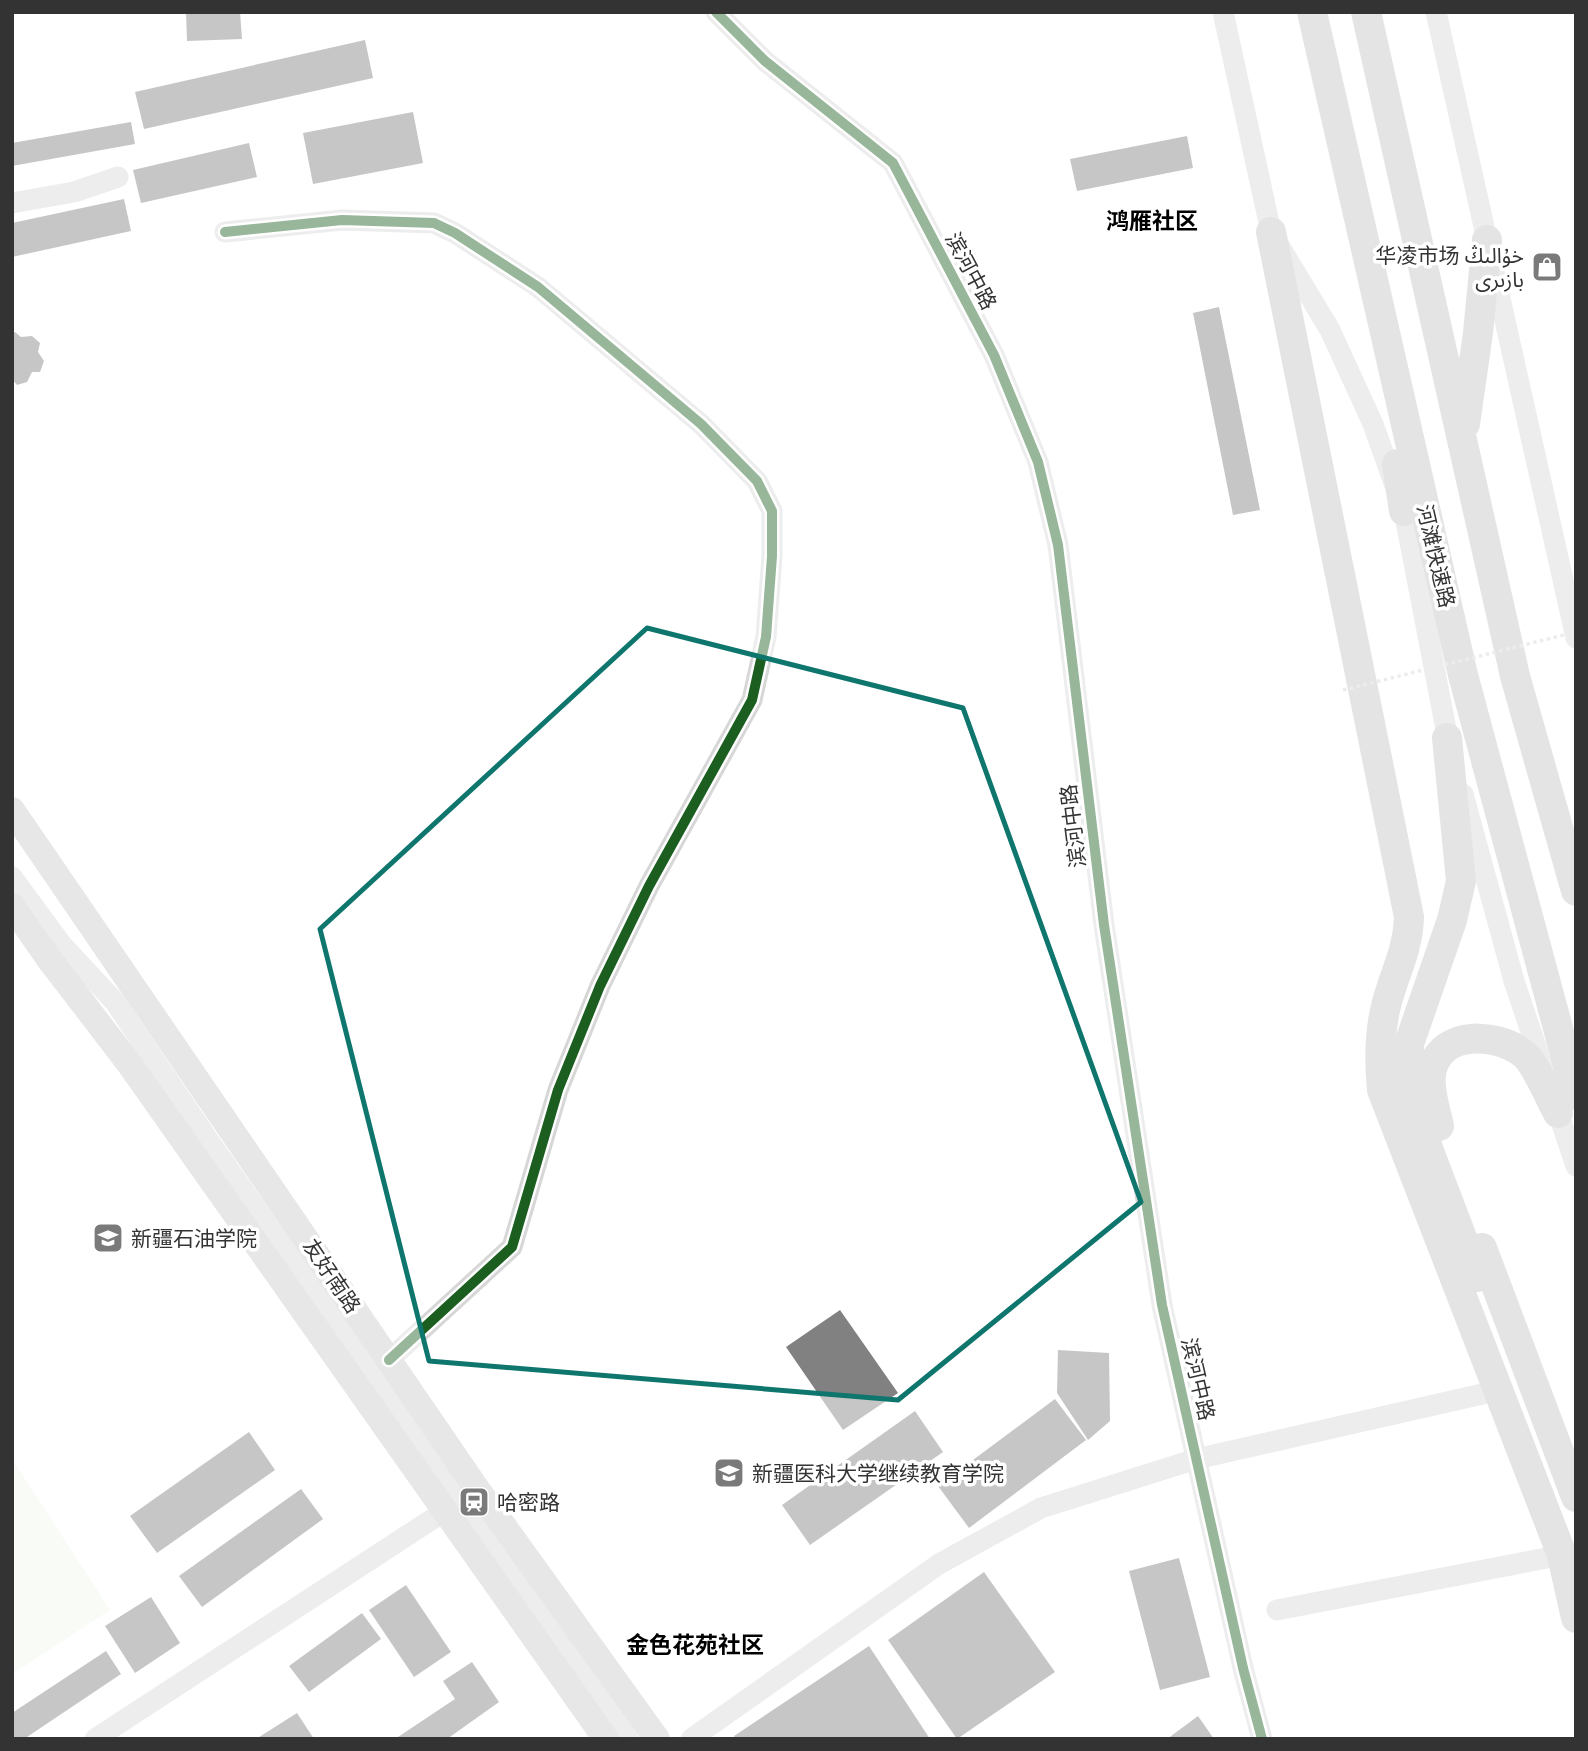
<svg xmlns="http://www.w3.org/2000/svg" width="1588" height="1751" font-family="'Public Sans','Noto Sans Arabic','Noto Sans SC',sans-serif">
	<style>
		.green { fill: #f1f5ed }
		.building { fill: #818181 }
		.lines { fill: none; stroke-linecap: round; stroke-linejoin: round }
		.minor { stroke: #d7d7d7; stroke-width: 21 }
		.major { stroke: #cacaca; stroke-width: 26 }
		.highway { stroke: #c4c4c4; stroke-width: 30 }
		.path-bridge { stroke: #d6d6d6; stroke-width: 3.5; stroke-dasharray: 3.5 3.5; stroke-linecap: butt }
		.cycleway-casing { stroke: #fff; stroke-width: 15 }
		.cycleway { stroke: #1b5e20; stroke-width: 10 }
		.marked { fill: none; stroke: #0f766e; stroke-width: 5; stroke-linejoin: round }
		.labels { text-anchor: middle; dominant-baseline: central; stroke-width: 7; stroke-linejoin: round; paint-order: stroke }
		.poi-label { font-size: 21px; fill: #333; stroke: #fff; text-anchor: start }
		.street-label { font-size: 21px; fill: #333; stroke: #fff }
		.neighbourhood-label { font-size: 23px; font-weight: bold; fill: #000; stroke: #fff }
	</style>
	<rect width="100%" height="100%" fill="#fff"/>
	<path class="green" d="M12 1459 110 1610 12 1674Z"/>
	<path class="building" d="M186 12H240L242 39 187 41Z
		M365 40 373 78 144 129 135 92Z
		M413 112 423 163 313 184 303 133Z
		M131 122 135 144 12 166V143Z
		M1187 136 1193 168 1077 191 1070 159Z
		M249 143 257 177 141 203 133 170Z
		M124 199 131 231 12 257V223Z
		M1219 307 1260 510 1233 515 1193 313Z
		M15 332 21 337 32 336 40 343 38 352 44 361 40 372H32L27 382 17 385 12 379V333Z
		M840 1310 898 1393 843 1430 786 1347Z
		M1058 1350 1109 1353 1110 1421 1088 1440 1057 1393Z
		M1055 1399 1086 1440 969 1528 938 1486Z
		M915 1411 943 1452 810 1545 782 1505Z
		M249 1432 275 1470 157 1553 130 1516Z
		M301 1489 323 1519 202 1607 179 1576Z
		M1179 1558 1210 1677 1160 1690 1129 1571Z
		M984 1572 1055 1672 957 1739 888 1640Z
		M406 1585 451 1652 414 1677 369 1610Z
		M151 1597 180 1643 135 1673 105 1626Z
		M362 1613 381 1639 309 1692 289 1666Z
		M869 1646 930 1739H736L734 1736Z
		M106 1651 121 1674 24 1739H12V1713Z
		M472 1662 499 1702 447 1739H395L455 1699 443 1681Z
		M297 1713 314 1739H256Z
		M1198 1716 1214 1739H1167Z"/>
	<g class="lines">
		<path class="minor" d="M716 12 765 61 893 163 994 355 1038 462 1058 545 1104 925 1162 1305 1243 1668 1262 1739
			M1223 12 1271 232 1330 330 1373 424 1404 511 1450 750
			M1436 12 1576 638
			M12 203 74 192 118 177
			M225 232 342 220 434 223 455 233 538 287 701 424 757 481 772 511V556L766 637 752 700 649 886 600 986 558 1090 512 1247 389 1360
			M1463 794 1514 981 1576 1166
			M12 877 62 945 115 1002 213 1147 628 1739
			M1277 1610 1562 1555
			M95 1739 457 1503
			M691 1739 939 1564 1041 1508 1196 1459 1500 1390"/>
		<path class="major" d="M12 810 477 1489 657 1739
			M12 906 49 959 128 1062 606 1739"/>
		<path class="highway" d="M1312 12 1463 675 1576 1095
			M1366 12 1515 676 1576 891
			M1271 232 1409 917C1408 950 1395 972 1387 1002 1379 1032 1379 1060 1382 1090L1562 1555 1576 1618
			M1465 424 1478 333 1487 240
			M1397 464 1404 511
			M1447 738 1461 881 1452 920 1409 1044V1085L1429 1151 1477 1277
			M1439 1126C1435 1106 1425 1081 1435 1061 1451 1029 1504 1035 1526 1056 1537 1067 1550 1099 1558 1113
			M1482 1248 1576 1497"/>
		<path class="path-bridge" d="M1343 690 1576 632"/>
		<g class="cycleway-casing">
			<path id="cycleway" d="M716 12 765 61 893 163 994 355 1038 462 1058 545 1104 925 1162 1305 1243 1668 1262 1739
				M225 232 342 220 434 223 455 233 538 287 701 424 757 481 772 511V556L766 637 752 700 649 886 600 986 558 1090 512 1247 389 1360"/>
		</g>
		<use href="#cycleway" class="cycleway"/>
	</g>
	<path d="M0 0H1588V1751H0ZM647 628 963 708 1141 1202 898 1400 429 1361 320 929Z" fill="#fff" fill-opacity=".55" fill-rule="evenodd"/>
	<path class="marked" d="M647 628 963 708 1141 1202 898 1400 429 1361 320 929Z"/>
	<defs>
		<g id="shop-square" transform="scale(1.575)"><rect x="-9" y="-9" width="18" height="18" rx="4" fill="#7a7a7a" stroke="#fff"/><path d="M-5-2.5h2.3a2.7 3.5 0 0 1 5.4 0H5L5.5 6h-11ZM-1.5-2.5h3a1.5 2.3 0 0 0-3 0Z" fill="#fff"/></g>
		<g id="school-square" transform="scale(1.575)"><rect x="-9" y="-9" width="18" height="18" rx="4" fill="#7a7a7a" stroke="#fff"/><path d="M0-5L7-2L0 1L-7-2ZM-4 1L0 2.5L4 1V4Q0 6-4 4Z" fill="#fff"/></g>
		<g id="university-square" transform="scale(1.575)"><rect x="-9" y="-9" width="18" height="18" rx="4" fill="#7a7a7a" stroke="#fff"/><path d="M0-5L7-2L0 1L-7-2ZM-4 1L0 2.5L4 1V4Q0 6-4 4Z" fill="#fff"/></g>
		<g id="station-square" transform="scale(1.575)"><rect x="-9" y="-9" width="18" height="18" rx="4" fill="#7a7a7a" stroke="#fff"/><path d="M-3-6H3Q5-6 5-4V2Q5 4 3 4L4.5 6H3L1.5 4h-3L-3 6H-4.5L-3 4Q-5 4-5 2V-4Q-5-6-3-6ZM-3.5-4v3h7v-3ZM-3.5 1v1.5H-2V1ZM2 1v1.5H3.5V1Z" fill="#fff"/></g>
	</defs>
	<g fill-rule="evenodd">
		<use href="#shop-square" x="1547" y="267"/>
		<use href="#school-square" x="108" y="1238"/>
		<use href="#university-square" x="729" y="1473"/>
		<use href="#station-square" x="474" y="1502"/>
	</g>
	<g class="labels">
		<g class="poi-label">
			<text x="1524" y="255" text-anchor="end">华凌市场 خۇالىڭ<tspan x="1524" dy="24">بازىرى</tspan></text>
			<text x="131" y="1238">新疆石油学院</text>
			<text x="752" y="1473">新疆医科大学继续教育学院</text>
			<text x="497" y="1502">哈密路</text>
		</g>
		<g class="street-label">
			<text transform="translate(971 271) rotate(62)">滨河中路</text>
			<text transform="translate(1436 556) rotate(77)">河滩快速路</text>
			<text transform="translate(1073 826) rotate(-97)">滨河中路</text>
			<text transform="translate(332 1276) rotate(56)">友好南路</text>
			<text transform="translate(1198 1379) rotate(77)">滨河中路</text>
		</g>
		<g class="neighbourhood-label">
			<text x="1152" y="220">鸿雁社区</text>
			<text x="695" y="1644">金色花苑社区</text>
		</g>
	</g>
	<rect width="1588" height="1751" fill="none" stroke="#333333" stroke-width="28"/>
</svg>
